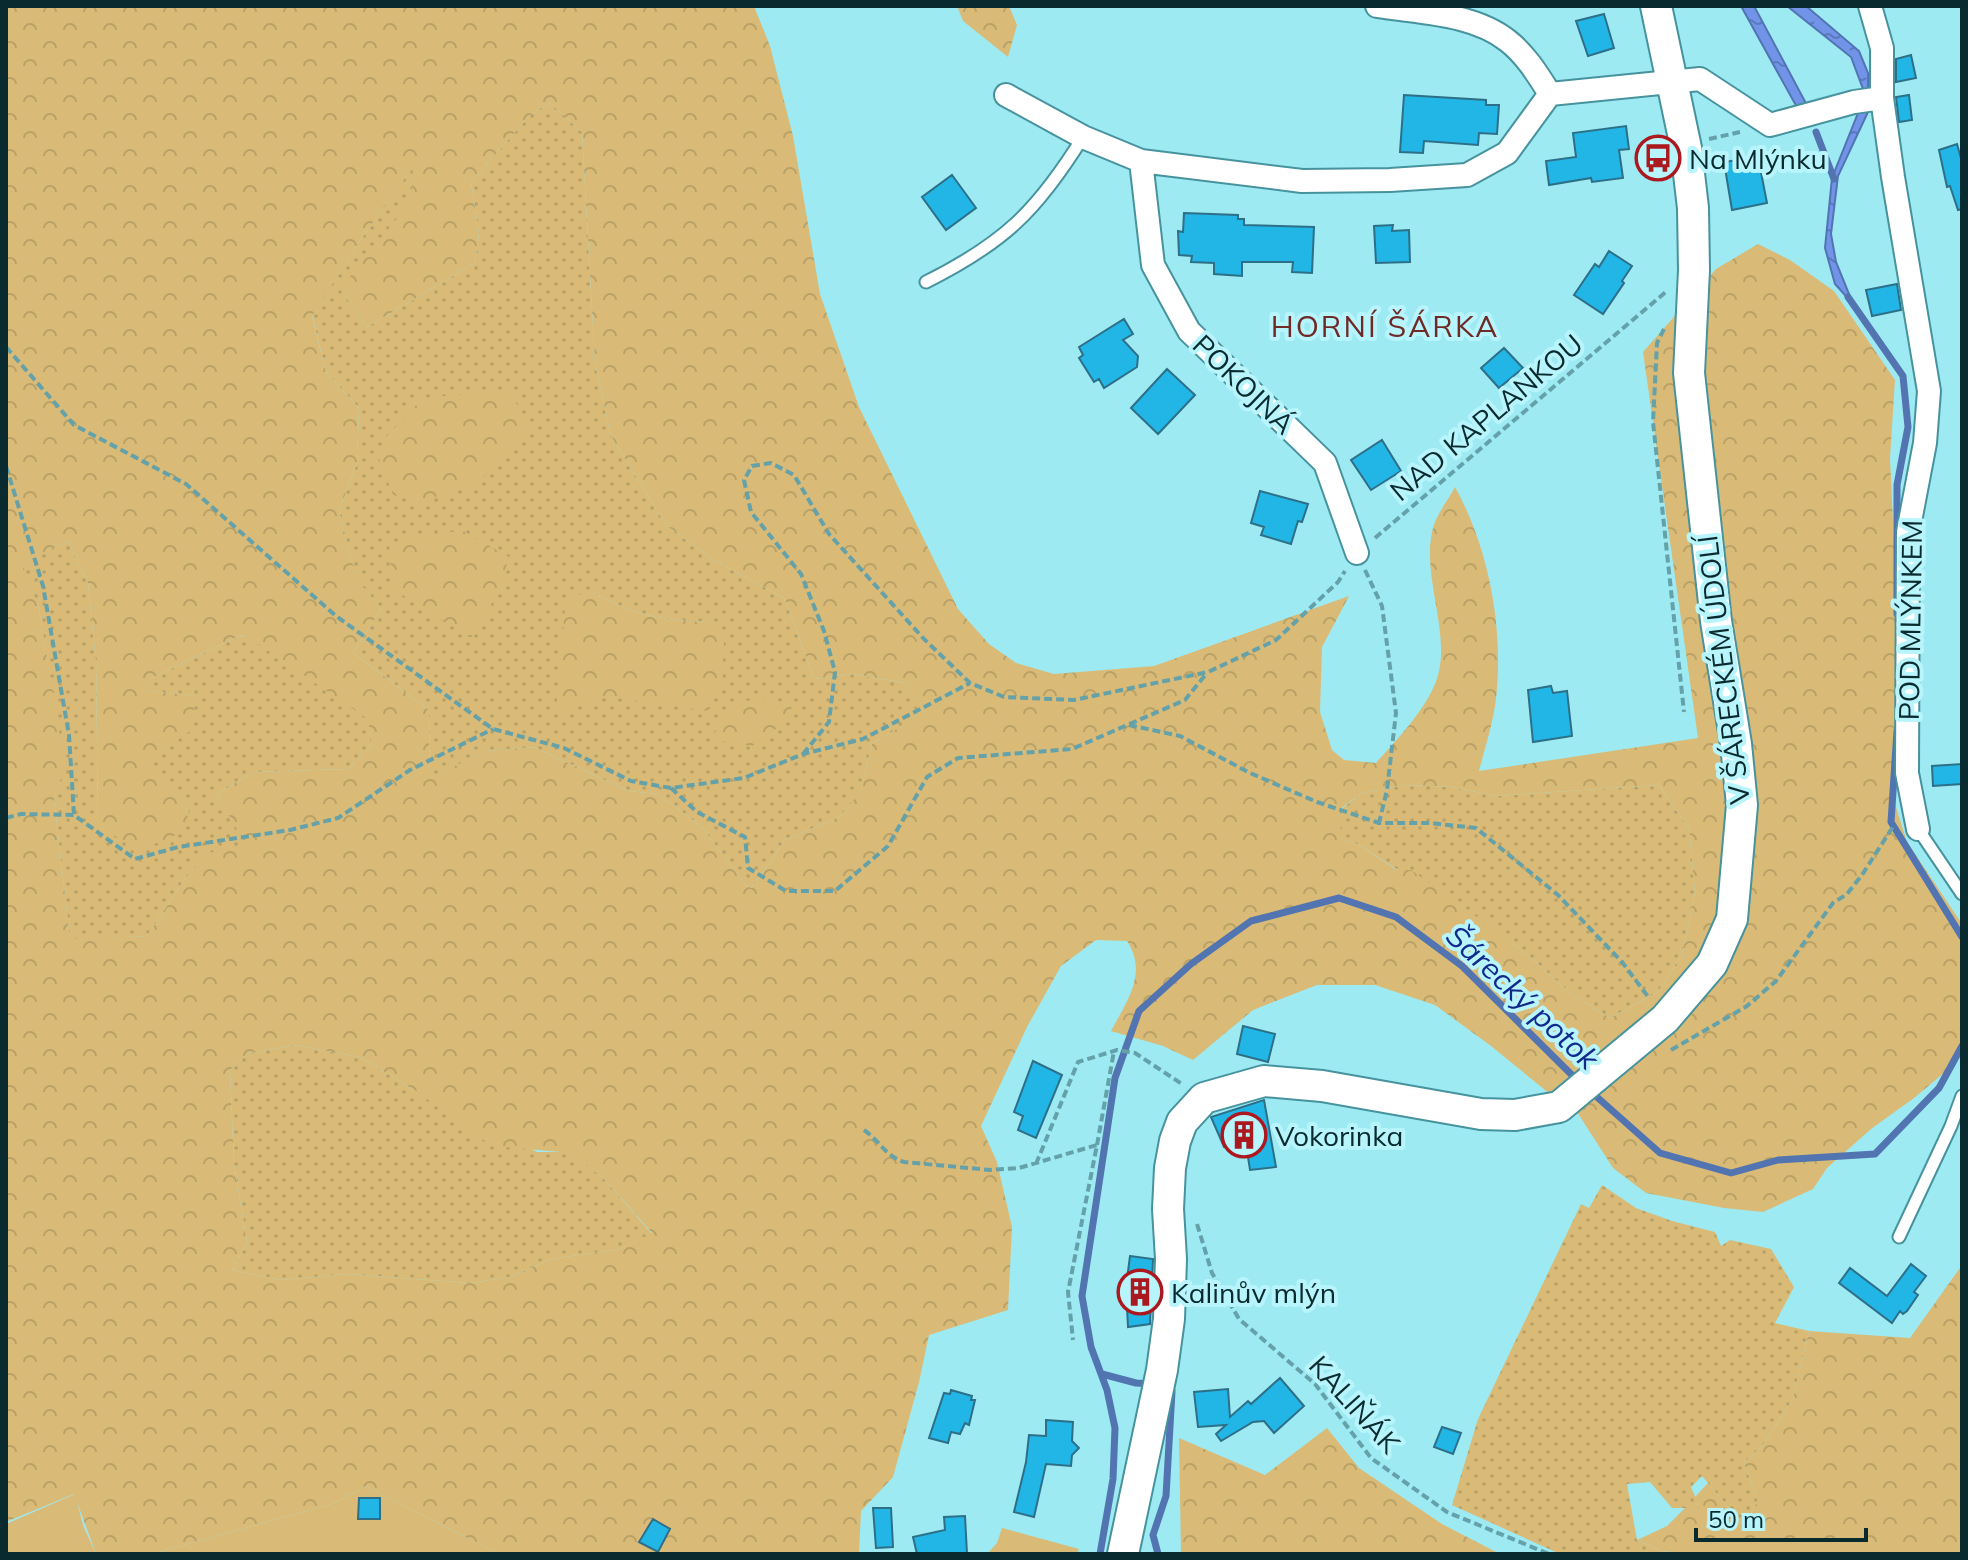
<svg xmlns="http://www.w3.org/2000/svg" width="1968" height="1560" font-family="Mulish,sans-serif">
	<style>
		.grass { fill: url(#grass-dots); fill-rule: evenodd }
		.forest { fill: url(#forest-crowns); fill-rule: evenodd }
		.garden { fill: #d9bb77; fill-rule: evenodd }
		.water { fill: url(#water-ripples); stroke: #5274b1; stroke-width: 2 }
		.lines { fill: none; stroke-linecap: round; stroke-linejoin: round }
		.stream { stroke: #5274b1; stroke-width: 7 }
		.building { fill: #22b6e6; stroke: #2e6f88; stroke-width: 2 }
		.lane-casing { stroke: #47939d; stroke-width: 15 }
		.street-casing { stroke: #47939d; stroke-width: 26 }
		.secondary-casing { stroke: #47939d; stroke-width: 34 }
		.path { stroke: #65a1a9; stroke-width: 4; stroke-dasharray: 8 4; stroke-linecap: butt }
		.lane { stroke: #fff; stroke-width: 11 }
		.street { stroke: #fff; stroke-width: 22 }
		.secondary { stroke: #fff; stroke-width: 30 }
		.labels { text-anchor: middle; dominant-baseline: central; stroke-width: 8; stroke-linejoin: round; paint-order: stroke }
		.poi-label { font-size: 28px; fill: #092a2e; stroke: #b8f4fc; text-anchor: start }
		.street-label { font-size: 28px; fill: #092a2e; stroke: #b8f4fc }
		.neighbourhood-label { font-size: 30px; letter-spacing: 2px; fill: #6f2a26; stroke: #b8f4fc }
		.water-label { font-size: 30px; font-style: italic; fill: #112a8b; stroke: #b8f4fc }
	</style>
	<defs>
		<pattern id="grass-dots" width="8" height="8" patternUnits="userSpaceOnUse" patternTransform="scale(2)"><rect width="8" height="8" fill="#d9bb77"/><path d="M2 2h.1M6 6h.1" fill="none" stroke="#b9a167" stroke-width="1.8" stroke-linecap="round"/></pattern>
		<pattern id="forest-crowns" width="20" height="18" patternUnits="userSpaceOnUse" patternTransform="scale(2)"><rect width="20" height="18" fill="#d9bb77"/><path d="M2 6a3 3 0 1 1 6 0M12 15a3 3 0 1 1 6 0" fill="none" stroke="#b9a167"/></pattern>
		<pattern id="water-ripples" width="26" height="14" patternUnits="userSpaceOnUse" patternTransform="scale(2)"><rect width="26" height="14" fill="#7194e9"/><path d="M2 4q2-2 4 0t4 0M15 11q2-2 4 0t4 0" fill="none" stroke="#5b79bd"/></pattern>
	</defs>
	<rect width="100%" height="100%" fill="#9deaf3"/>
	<path class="grass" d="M550 103 582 132 595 363 611 436 666 525 714 560 785 599 814 679 853 674 906 683 921 715 872 744 860 794 839 817 785 840 752 888 746 886 702 827 658 794 628 791 534 747 486 751 430 779 429 710 353 653 381 609 356 578 339 511 357 463 359 408 326 372 312 315 357 245 414 165 412 201 341 290 367 327 475 263 479 233 471 182 531 114ZM593 593C636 615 659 620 707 622L647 700 609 697Z
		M68 541 88 583 96 662 98 826 189 812 145 763 189 731 195 696 143 690 152 678 235 638 246 635 369 719 372 744 348 769 253 772 217 794 247 845 186 877 147 936 70 940 54 799 64 767 39 609 21 563Z
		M1406 785 1452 787 1496 796 1658 785 1689 828 1695 892 1682 954 1658 992 1610 1018 1574 996 1516 945 1357 844 1340 839V810L1362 793Z
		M293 1045 360 1057 416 1091 537 1152H573L605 1180 652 1234 620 1249 551 1259 511 1277 470 1283 346 1274 281 1280 232 1270 247 1242 234 1164 230 1070 247 1054Z
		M1602 1185 1636 1208 1672 1221 1715 1232 1721 1246 1730 1240 1771 1249 1794 1287 1775 1323 1809 1331 1793 1399 1762 1446 1744 1463 1758 1501 1743 1525 1702 1476 1691 1487 1700 1508H1672L1650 1482 1627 1484 1637 1540 1661 1551 1691 1554H1560L1452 1505 1478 1419 1581 1204 1589 1208Z"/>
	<path class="forest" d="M6 6H754L770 46 793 136 820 294 859 407 958 609 989 644 1016 663 1054 674 1154 666 1349 596 1322 647 1320 712 1332 750 1344 760 1376 763C1398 738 1422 714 1435 684 1455 637 1418 573 1434 525 1438 512 1449 499 1455 487 1489 548 1504 629 1496 699 1493 723 1485 748 1479 771L1698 738 1643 352 1716 269 1758 244 1790 260 1834 291 1895 380 1890 458 1896 585 1894 801 1907 842 1962 924V1052L1951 1067 1914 1098 1871 1129 1827 1168 1813 1189 1763 1212 1724 1208 1646 1193 1613 1168 1577 1112 1545 1090 1491 1046 1435 1005 1375 985H1317L1253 1010 1193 1060 1163 1046 1111 1031C1127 1001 1148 973 1127 941L1096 940 1061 966 1027 1027 981 1126 997 1162 1012 1227 1008 1310 929 1335 919 1382 893 1477 861 1511 859 1554H498L366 1486 335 1503 151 1554H96L74 1494 6 1522ZM550 103 582 132 595 363 611 436 666 525 714 560 785 599 814 679 853 674 906 683 920 715 872 744 860 793 839 817 785 840 752 888 746 886 702 827 658 794 628 791 534 747 486 751 430 778 429 710 353 653 381 609 356 577 339 511 357 463 359 408 326 372 312 316 357 245 413 167 411 201 340 289 367 327 475 263 479 233 471 182 531 114ZM68 541 88 583 96 662 98 826 140 850 183 832 189 812 146 763 190 731 196 696 144 690 152 678 235 638 245 635 368 719 372 744 348 769 253 772 217 794 246 845 208 853 186 877 147 936 70 939 54 799 65 767 39 609 22 563ZM1406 785 1452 787 1496 796 1658 785 1689 828 1695 892 1682 954 1658 992 1610 1018 1574 996 1516 945 1411 870H1397L1357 844 1341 839 1340 809 1362 793ZM293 1045 360 1057 416 1091 492 1146 573 1153 605 1180 652 1233 620 1249 551 1259 511 1277 470 1283 346 1274 281 1280 232 1270 247 1242 234 1164 230 1070 247 1054Z
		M957 6H1009L1017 25 1008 57 963 21Z
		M510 390 529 430 479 482 420 502 393 495 378 456 384 439 423 398Z
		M463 531 509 557 498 593 471 638 393 589 389 544 417 535Z
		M593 593C636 615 659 620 707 622L724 641 722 684 708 711 609 697 556 712 566 597Z
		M756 697 794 704 781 725 752 746 712 739 725 712Z
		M1962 1265V1554H1691L1661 1551 1637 1540 1667 1526 1685 1508H1699L1695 1497 1708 1483 1743 1525 1758 1501 1744 1463 1762 1446 1793 1399 1809 1331 1910 1338Z
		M1327 1428 1359 1468 1442 1524 1500 1554H1181L1179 1438 1265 1475Z"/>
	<path class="garden" d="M366 1486 498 1554H151L335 1503ZM359 1498H379V1519L359 1518Z
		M75 1494 83 1525 96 1554H6V1524Z
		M1002 1528 1079 1549 1077 1554H987L997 1543Z"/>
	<path class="water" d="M1741 6H1754L1809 109 1799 111Z
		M1787 6H1806L1859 51 1868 73V112L1838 176 1831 234 1836 262 1853 304 1835 284 1825 248 1832 178 1860 108 1863 89 1851 57Z"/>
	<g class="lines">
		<path class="stream" d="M1816 132 1834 179
			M1848 297 1903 376 1908 427 1897 485V614
			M1897 731 1891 822 1962 937
			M1589 1090 1660 1153 1731 1173 1778 1160 1875 1154 1939 1088 1962 1046
			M1102 1374 1136 1383 1153 1384
			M1100 1554 1113 1479 1115 1428 1107 1390 1091 1347 1082 1296 1115 1078 1139 1011 1191 964 1251 921 1339 898 1396 917 1462 966 1579 1082
			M1158 1554 1153 1535 1166 1496 1172 1391"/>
	</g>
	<path class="building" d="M1604 14 1614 48 1588 56 1576 21Z
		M1911 55 1916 78 1896 82V59Z
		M1404 95 1486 100V105H1499L1497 134 1479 133 1478 145 1424 141 1423 153 1400 152Z
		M1909 95 1912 120 1899 122 1896 97Z
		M1626 126 1629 149 1619 150 1623 178 1592 182 1591 178 1549 185 1546 161 1576 157 1573 133Z
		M1957 144 1962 162V209L1958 210 1950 186 1947 187 1939 150Z
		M1758 157 1767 203 1732 210 1724 162Z
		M952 175 976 208 946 230 922 197Z
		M1184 213 1238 215V219H1244V225L1314 227 1312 273 1292 272 1293 262H1242V276L1214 274V263L1191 262 1192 256 1179 255 1178 231 1183 232Z
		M1393 225 1392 231 1409 230 1410 262 1376 263 1374 226Z
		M1609 251 1632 266 1622 281 1624 283 1603 314 1574 295 1595 264 1599 267Z
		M1897 284 1901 310 1872 316 1866 290Z
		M1124 319 1133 334 1123 340 1138 356 1137 367 1104 388 1099 379 1094 382 1079 358 1083 355 1079 347Z
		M1504 348 1523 368 1499 388 1481 368Z
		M1167 369 1195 395 1158 434 1131 408Z
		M1382 440 1401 471 1371 490 1351 460Z
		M1260 491 1308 504 1302 522 1298 521 1291 544 1261 535 1264 527 1251 523Z
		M1551 686 1553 693 1567 691 1572 736 1533 742 1528 690Z
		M1962 764V784L1933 786 1932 766Z
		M1243 1026 1275 1034 1268 1062 1237 1054Z
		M1033 1061 1062 1075 1036 1138 1018 1130 1023 1116 1014 1112Z
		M1264 1100 1276 1167 1250 1170 1246 1144 1224 1147 1211 1117Z
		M1130 1256 1153 1259 1150 1324 1128 1327 1126 1287Z
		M1911 1264 1926 1276 1914 1292 1918 1295 1907 1311 1903 1314 1900 1311 1892 1323 1839 1283 1850 1268 1887 1296Z
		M1280 1378 1304 1406 1274 1433 1264 1421 1253 1422 1221 1441 1216 1434 1226 1425 1198 1427 1194 1392 1228 1389 1230 1417 1248 1401 1251 1404Z
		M951 1390 972 1396 971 1400H975L969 1425 965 1423 960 1434 951 1432 948 1443 929 1438 944 1393 950 1394Z
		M1046 1420 1073 1422 1072 1441 1079 1448 1072 1455 1071 1466 1046 1464 1034 1517 1014 1512 1026 1462 1029 1435 1046 1436Z
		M1442 1427 1461 1433 1453 1454 1434 1447Z
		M359 1498H380V1519H358Z
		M873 1508H891L893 1547 876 1548Z
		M965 1516 967 1554H917L913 1537 945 1530 944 1517Z
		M653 1519 670 1529 658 1552 639 1542Z"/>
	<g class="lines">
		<g class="lane-casing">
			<path id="lane" d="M926 282C1004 243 1037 211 1083 137
				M1918 829 1962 894
				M1899 1237 1951 1126 1962 1096"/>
		</g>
		<g class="street-casing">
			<path id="street" d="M1377 6C1419 13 1473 13 1508 41 1526 55 1538 75 1550 94L1700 79 1770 125 1854 102 1882 98
				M1870 6 1882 48V98L1893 177 1929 391 1925 443 1908 532 1907 773 1918 829
				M1006 95 1083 137 1141 161 1302 181 1390 180 1467 175 1507 153 1550 94
				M1141 161 1153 265 1189 331 1325 463 1357 553"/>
		</g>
		<g class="secondary-casing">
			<path id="secondary" d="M1123 1554 1162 1370 1169 1319 1171 1259 1168 1209 1170 1168 1175 1141 1182 1122 1204 1098 1264 1081 1322 1086 1481 1114 1515 1115 1559 1107 1665 1019 1712 964 1732 919 1742 805 1736 744 1716 621 1689 373 1694 270 1693 208 1686 148 1656 6"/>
		</g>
		<path class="path" d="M1709 139 1740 132
			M1664 329 1657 343 1653 422 1684 712
			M6 347 74 425 186 484 336 616 493 729 564 748 631 781 671 788 744 778 803 754 863 739 970 683
			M6 466 43 586 69 735 74 815
			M1375 538 1667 291
			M1365 570 1382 606 1396 713 1387 790 1379 823
			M1129 725 1180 736 1250 773 1317 802 1379 823H1430L1476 828 1558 895 1622 962 1649 998
			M803 754 829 722 835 672 824 631 801 574 751 512 744 480 752 466 771 463 794 475 829 534 924 639 970 683 1004 697 1074 700 1208 672 1276 640 1338 582 1345 571
			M671 788 697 812 745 837 748 868 786 891H835L888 846 927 777 958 758 1072 749 1185 700 1206 674
			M6 818 21 814 74 815 135 859 178 847 290 830 338 818 410 770 493 729
			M1671 1050 1747 1006 1776 981 1833 903 1847 894 1862 875 1894 825
			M864 1130C880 1141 884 1155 904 1162L990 1170 1019 1168 1097 1145 1068 1292 1073 1340
			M1097 1145 1114 1051
			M1036 1164 1078 1062 1117 1050 1135 1053 1182 1084
			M1197 1224 1212 1273 1239 1319 1315 1384 1371 1458 1447 1512 1549 1554"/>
		<use href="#lane" class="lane"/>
		<use href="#street" class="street"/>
		<use href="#secondary" class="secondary"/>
	</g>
	<defs>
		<g id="bus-ring" transform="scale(2.3)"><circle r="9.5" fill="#b8f4fc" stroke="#ab181e" stroke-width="1.5"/><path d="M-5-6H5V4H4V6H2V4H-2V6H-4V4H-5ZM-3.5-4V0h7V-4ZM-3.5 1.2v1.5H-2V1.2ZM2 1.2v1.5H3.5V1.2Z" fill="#ab181e"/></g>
		<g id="building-ring" transform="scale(2.3)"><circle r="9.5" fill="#b8f4fc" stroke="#ab181e" stroke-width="1.5"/><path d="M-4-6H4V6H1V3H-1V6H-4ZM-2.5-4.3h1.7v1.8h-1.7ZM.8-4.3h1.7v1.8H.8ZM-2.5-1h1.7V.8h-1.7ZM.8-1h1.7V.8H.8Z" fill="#ab181e"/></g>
	</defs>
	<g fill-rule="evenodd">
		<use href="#bus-ring" x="1658" y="158"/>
		<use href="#building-ring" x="1244" y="1135"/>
		<use href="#building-ring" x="1140" y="1292"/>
	</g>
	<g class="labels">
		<g class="poi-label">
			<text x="1689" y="158">Na Mlýnku</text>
			<text x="1275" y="1135">Vokorinka</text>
			<text x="1171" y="1292">Kalinův mlýn</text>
		</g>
		<g class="street-label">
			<text transform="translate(1244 384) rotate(44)">POKOJNÁ</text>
			<text transform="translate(1486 417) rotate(-40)">NAD KAPLANKOU</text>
			<text transform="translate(1910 620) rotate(-89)">POD MLÝNKEM</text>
			<text transform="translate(1723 670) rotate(-97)">V ŠÁRECKÉM ÚDOLÍ</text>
			<text transform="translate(1355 1404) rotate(48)">KALIŇÁK</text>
		</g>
		<g class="neighbourhood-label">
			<text x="1385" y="326">HORNÍ ŠÁRKA</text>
		</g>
		<g class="water-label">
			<text transform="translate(1523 997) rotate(43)">Šárecký potok</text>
		</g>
	</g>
	<rect width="1968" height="1560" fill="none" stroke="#092a2e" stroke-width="16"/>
	<path d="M1696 1528v12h170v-12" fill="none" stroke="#092a2e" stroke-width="4"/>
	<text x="1708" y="1528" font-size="24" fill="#092a2e" stroke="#b8f4fc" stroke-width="6" paint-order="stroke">50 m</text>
</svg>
